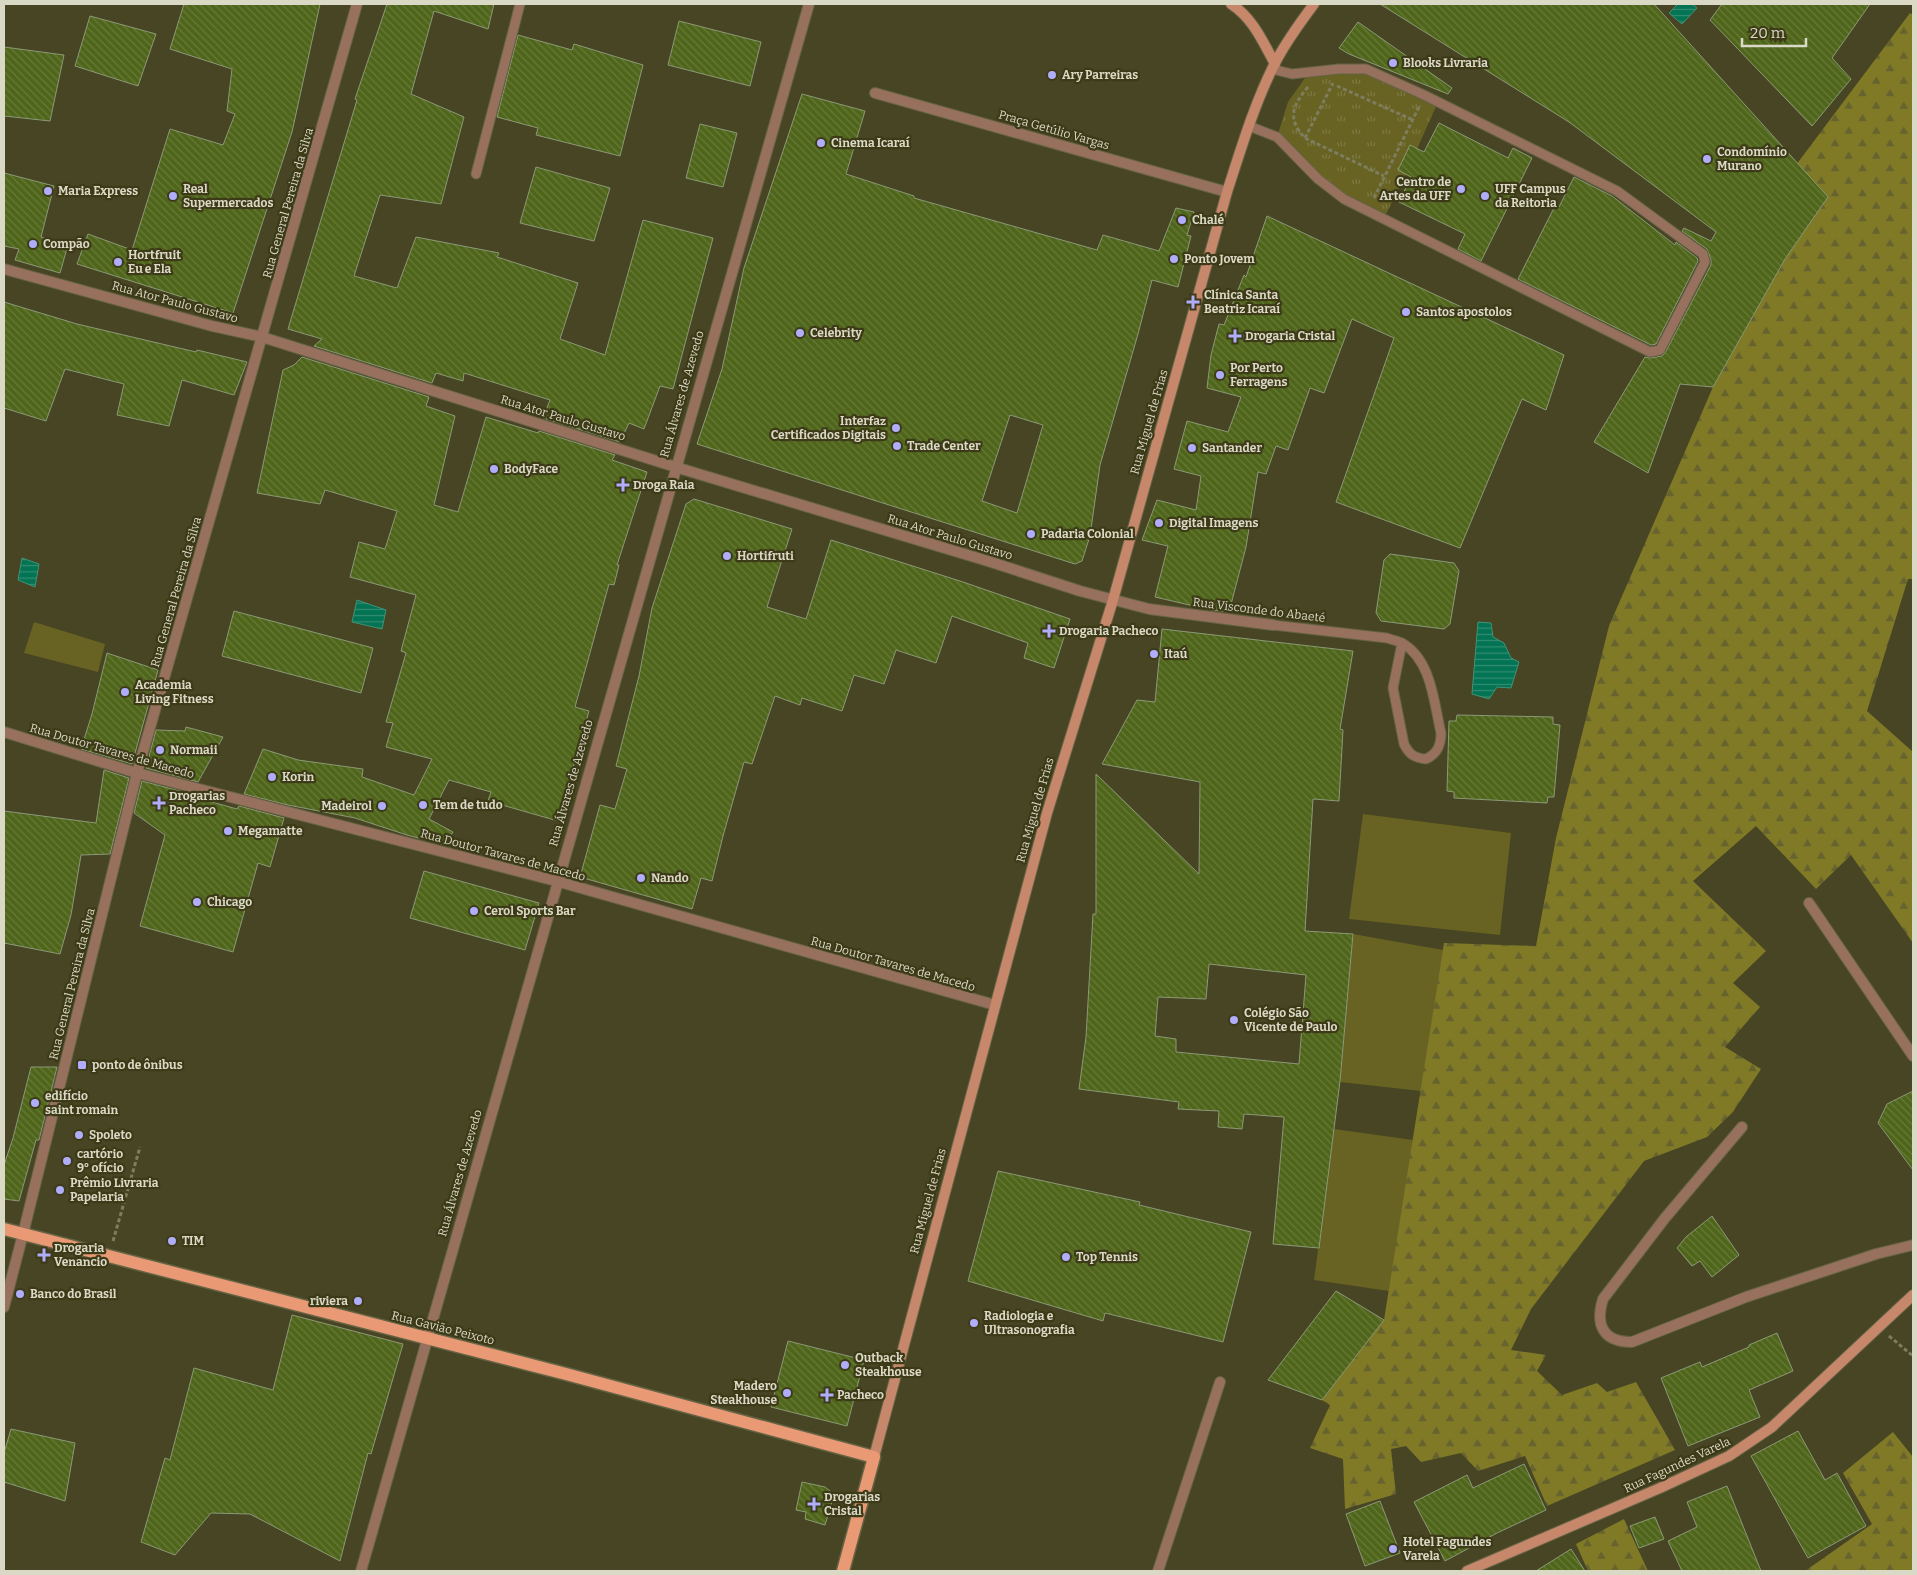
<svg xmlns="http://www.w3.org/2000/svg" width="1917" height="1575" font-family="Bitter,serif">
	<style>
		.green { fill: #686323 }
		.forest { fill: url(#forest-firs) }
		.park { fill: url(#park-tufts) }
		.water { fill: url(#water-rules); stroke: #439276 }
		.building { fill: url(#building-back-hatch); stroke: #8c9977; fill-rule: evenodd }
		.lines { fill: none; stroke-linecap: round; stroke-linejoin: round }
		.service-casing { stroke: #646344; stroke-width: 11 }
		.minor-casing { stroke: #646344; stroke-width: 12 }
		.secondary-casing { stroke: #646344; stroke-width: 12 }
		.primary-casing { stroke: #646344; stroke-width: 15 }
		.path { stroke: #7e7d60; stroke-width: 3; stroke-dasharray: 4 2.5; stroke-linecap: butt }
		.service { stroke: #98705e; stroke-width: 9 }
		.minor { stroke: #98705e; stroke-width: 10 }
		.secondary { stroke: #c6876b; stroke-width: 10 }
		.primary { stroke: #e99974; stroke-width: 12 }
		.poi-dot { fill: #b0aefa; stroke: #3d3a18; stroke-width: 2 }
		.labels { text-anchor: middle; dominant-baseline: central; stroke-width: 4.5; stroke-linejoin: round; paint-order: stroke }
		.poi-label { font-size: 12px; font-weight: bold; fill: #dad9c6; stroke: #3d3a18; text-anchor: start }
		.street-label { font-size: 12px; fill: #dad9c6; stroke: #3d3a18 }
	</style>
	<defs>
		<pattern id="forest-firs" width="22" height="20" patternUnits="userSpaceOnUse" patternTransform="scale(1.25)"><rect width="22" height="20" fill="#807a27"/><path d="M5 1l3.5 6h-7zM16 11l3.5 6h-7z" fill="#67632f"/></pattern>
		<pattern id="park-tufts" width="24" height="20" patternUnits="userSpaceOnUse" patternTransform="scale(1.25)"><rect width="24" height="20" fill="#686323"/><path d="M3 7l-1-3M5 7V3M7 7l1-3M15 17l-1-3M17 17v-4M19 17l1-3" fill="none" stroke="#7d7941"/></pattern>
		<pattern id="water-rules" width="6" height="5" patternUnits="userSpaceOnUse" patternTransform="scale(1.25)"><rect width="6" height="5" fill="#027353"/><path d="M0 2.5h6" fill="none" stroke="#328d72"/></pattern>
		<pattern id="building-back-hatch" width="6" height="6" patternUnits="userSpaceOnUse" patternTransform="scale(1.25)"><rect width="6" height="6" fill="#4e651a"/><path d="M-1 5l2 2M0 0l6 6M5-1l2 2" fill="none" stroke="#677a3a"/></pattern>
	</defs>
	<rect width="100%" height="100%" fill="#474523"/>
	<path class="green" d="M34 622 105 644 98 672 24 653Z
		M1363 814 1511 833 1500 935 1349 919Z
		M1353 934 1443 950 1421 1091 1340 1082Z
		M1334 1129 1413 1140 1389 1291 1314 1280Z"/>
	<path class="forest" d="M1910 13 1913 15V579H1908L1867 711 1913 752V943L1851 855 1816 889 1756 826 1693 881 1766 951 1733 983 1760 1007 1725 1047 1761 1069 1733 1112 1707 1137 1644 1161 1531 1309 1511 1350 1546 1355 1537 1371 1562 1395 1597 1383 1607 1392 1636 1382 1675 1450 1547 1506 1525 1456 1478 1471 1461 1453 1421 1462 1406 1446 1391 1449 1396 1494 1345 1509 1343 1459 1310 1448 1330 1405 1322 1400 1384 1320 1444 943 1536 946 1556 838 1609 626 1713 387 1785 259 1828 197 1796 165Z
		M1893 1432 1913 1457V1571H1805L1872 1524 1843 1473Z
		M1624 1519 1648 1571H1588L1576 1544Z"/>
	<path class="park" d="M1366 69 1438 102 1417 149 1410 145 1398 170 1406 174 1383 220 1344 199 1277 137 1288 102 1310 71Z"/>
	<path class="water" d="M1678 4H1692L1697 8 1682 24 1669 13Z
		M22 558 39 564 35 587 18 580Z
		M357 600 386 610 382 629 352 622Z
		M1478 622 1491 623 1493 637 1504 643 1511 658 1519 662 1511 688 1497 687 1489 699 1472 694Z"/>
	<path class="building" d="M184 4H320L292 132 233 313 77 264 88 234 132 250 170 129 223 145 235 114 227 111 232 69 170 49Z
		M387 4H494L488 29 434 11 411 94 464 117 441 204 380 195 354 276 397 288 416 237 499 253 497 257 578 283 560 339 605 355 643 220 713 238 673 389 660 386 644 429 629 423 620 442 543 418 550 400 464 373 463 381 436 373 432 383 314 346 322 339 288 329 357 100 355 99Z
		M1380 4H1654L1828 197 1785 259 1713 387 1680 384 1648 473 1594 442 1645 357 1651 358 1662 356 1665 353 1711 265V260L1707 249 1682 231 1684 228 1711 241 1716 232 1569 122Z
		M1722 4H1870L1832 58 1851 79 1812 126 1710 20Z
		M90 16 156 34 138 86 75 66Z
		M679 21 761 42 750 86 668 65Z
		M1358 22 1452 88 1448 94 1349 54 1339 48Z
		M518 35 572 50 574 44 643 65 620 156 536 135 538 128 497 117Z
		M4 47 64 55 50 121 4 116Z
		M802 94 865 111 846 174 914 196V198L1097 250 1103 235 1159 251 1176 208 1194 212 1187 235 1191 236 1178 287 1152 280 1138 334 1100 465 1090 536 1082 561 1075 564 697 444 722 369 744 268ZM1010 415 1043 425 1017 513 982 501Z
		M1439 123 1508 158 1513 148 1532 158 1481 261 1458 249 1465 234 1399 202 1411 177 1398 170 1410 145 1424 152Z
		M700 124 737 133 723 187 686 178Z
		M536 167 610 188 594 241 520 223Z
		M4 173 54 186 41 237 68 245 60 273 15 260 19 249 4 246Z
		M1574 177 1612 196 1675 245 1676 242 1697 258 1698 261 1656 344 1651 345 1518 279 1555 206 1559 207Z
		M1267 216 1564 355 1546 410 1522 399 1460 548 1336 502 1394 338 1352 319 1324 393 1310 388 1288 450 1276 446 1266 474 1258 472 1246 547 1229 612 1211 610 1155 597 1168 546 1142 540 1157 500 1196 510 1201 476 1174 469 1187 421 1228 432 1241 397 1207 388 1211 355 1219 324 1224 325 1244 275 1246 277Z
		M4 302 77 324 196 352 197 350 247 362 234 395 182 380 169 426 117 415 124 384 65 369 46 421 4 408Z
		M302 357 429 397 426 406 455 416 434 505 458 512 486 417 538 433 539 431 615 455 612 460 647 472 617 565H619L614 585 609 584 575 707 589 711 558 821 488 801 491 792 449 780 429 819 453 832 445 845 407 835 355 818 288 805 244 794 263 749 298 760 363 769 362 777 414 795 432 759 386 747 393 723 386 722 406 653 401 651 416 595 350 577 359 542 385 549 397 511 325 490 320 504 257 493 283 370 294 365Z
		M694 499 792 529 767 607 806 619 831 540 963 582 1070 619 1054 668 1024 658 1028 643 952 616 936 663 896 650 884 684 854 675 842 711 802 698 800 705 775 696 752 764 744 762 723 836 712 881 701 878 692 909 580 877 600 805 615 809 627 769 616 766 639 676 652 608 686 504Z
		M1390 554 1454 563 1459 571 1450 624 1444 629 1381 621 1376 613 1384 560Z
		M234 611 373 648 361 693 222 656Z
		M1162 629 1353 651 1340 729 1343 730 1339 801 1313 799 1305 931 1353 934 1340 1081 1319 1248 1273 1244 1284 1117 1244 1114 1242 1129 1218 1127 1219 1111 1178 1109 1179 1102 1079 1089 1086 1037 1093 914H1096V774L1199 874 1200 782 1102 764 1137 700 1155 702ZM1209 964 1306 975 1299 1064 1176 1052V1039L1155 1036 1158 997 1206 999Z
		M107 653 158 670 132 764 81 749 92 714Z
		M1457 715 1553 717V724L1560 725 1554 797H1548L1547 803 1454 798V792L1447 791 1449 721H1456Z
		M186 727 223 737 198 782 146 768 156 730 185 731Z
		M104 770 129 778 110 854 81 855 71 915 60 954 4 943V811L96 823Z
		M142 781 191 794 190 796 237 809 239 806 284 818 270 867 258 863 233 952 140 926 165 835 134 813Z
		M424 871 539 903 525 950 410 918Z
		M31 1067H57L39 1140H36L19 1201 4 1199V1165L13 1138Z
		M1913 1091V1170L1878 1123 1887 1104Z
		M998 1171 1140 1202 1139 1205 1251 1232 1223 1342 1105 1313 1103 1321 968 1281Z
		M1712 1216 1739 1255 1712 1277 1700 1261 1692 1266 1677 1248 1686 1237Z
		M1336 1291 1384 1320 1322 1400 1268 1380Z
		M292 1315 403 1344 371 1454 368 1453 340 1561 250 1514 211 1513 175 1555 141 1542 165 1458 170 1460 194 1368 273 1390Z
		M1777 1333 1793 1371 1749 1390 1760 1417 1688 1446 1661 1378 1700 1362 1702 1367 1749 1347V1345Z
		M788 1341 864 1360 847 1426 771 1407Z
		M11 1429 75 1443 65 1501 4 1482V1453Z
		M1798 1431 1825 1480 1837 1473 1866 1526 1808 1558 1751 1456Z
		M1524 1464 1546 1510 1497 1533 1445 1561 1414 1502 1467 1475 1473 1488Z
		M802 1482 825 1487 830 1491 833 1499 825 1525 805 1519 806 1512 796 1510Z
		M1727 1486 1761 1571H1682L1668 1541 1697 1527 1687 1502Z
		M1380 1501 1400 1553 1365 1566 1346 1514Z
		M1655 1517 1664 1539 1639 1548 1630 1526Z
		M1571 1549 1585 1571H1536Z"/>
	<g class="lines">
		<g class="service-casing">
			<path id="service" d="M1249 126 1277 137 1318 179 1344 199 1650 352 1660 350 1705 262 1703 254 1617 191 1424 95 1366 69H1339L1292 74 1272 69
				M476 174 520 4
				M1273 625 1387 638C1392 640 1398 641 1402 643 1432 660 1434 704 1441 733 1441 746 1437 754 1426 759 1414 758 1409 754 1404 744L1393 688 1402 643"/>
		</g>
		<g class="minor-casing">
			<path id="minor" d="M875 93 1227 192
				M4 269 212 326 262 337 682 469 991 562 1080 591 1149 609 1273 625
				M4 732 137 773 556 881 995 1005
				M1809 903 1913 1056
				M1742 1127 1665 1218 1603 1299C1595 1325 1603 1342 1632 1342L1746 1297 1876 1254 1913 1245
				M4 1307 23 1234 137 773 357 4
				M361 1571C506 1047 657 525 809 4
				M1158 1571 1220 1382"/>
		</g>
		<g class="secondary-casing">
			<path id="secondary" d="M1231 4C1253 18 1263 42 1275 64
				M874 1457 1047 813 1113 600 1227 192C1241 149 1254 105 1274 65 1285 43 1299 24 1314 4
				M1467 1571 1660 1488 1729 1456 1772 1427 1913 1295"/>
		</g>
		<g class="primary-casing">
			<path id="primary" d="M4 1229 566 1374 874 1457 843 1571"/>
		</g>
		<path class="path" d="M1337 86 1413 120
			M1308 87C1292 106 1287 119 1305 138L1384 176
			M1305 138 1333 83
			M1374 198 1419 107
			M113 1241 140 1147
			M1889 1336 1913 1356"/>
		<use href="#service" class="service"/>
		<use href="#minor" class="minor"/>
		<use href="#secondary" class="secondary"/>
		<use href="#primary" class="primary"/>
	</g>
	<g class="poi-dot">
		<circle cx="1393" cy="63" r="5"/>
		<circle cx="1052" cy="75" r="5"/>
		<circle cx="821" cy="143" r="5"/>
		<circle cx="1707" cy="159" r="5"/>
		<circle cx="1461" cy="189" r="5"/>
		<circle cx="48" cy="191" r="5"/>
		<circle cx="173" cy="196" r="5"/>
		<circle cx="1485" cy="196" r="5"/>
		<circle cx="1182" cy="220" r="5"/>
		<circle cx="33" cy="244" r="5"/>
		<circle cx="1174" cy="259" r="5"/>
		<circle cx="118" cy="262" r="5"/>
		<path d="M1190.5 294.5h5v5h5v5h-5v5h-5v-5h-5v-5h5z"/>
		<circle cx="1406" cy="312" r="5"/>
		<circle cx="800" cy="333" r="5"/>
		<path d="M1232.5 328.5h5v5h5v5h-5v5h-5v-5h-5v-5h5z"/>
		<circle cx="1220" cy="375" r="5"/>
		<circle cx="896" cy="428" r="5"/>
		<circle cx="897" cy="446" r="5"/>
		<circle cx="1192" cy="448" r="5"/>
		<circle cx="494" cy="469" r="5"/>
		<path d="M620.5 477.5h5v5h5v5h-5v5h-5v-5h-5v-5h5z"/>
		<circle cx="1159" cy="523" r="5"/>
		<circle cx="1031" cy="534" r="5"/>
		<circle cx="727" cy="556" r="5"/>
		<path d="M1046.5 623.5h5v5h5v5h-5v5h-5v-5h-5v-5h5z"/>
		<circle cx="1154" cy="654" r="5"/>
		<circle cx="125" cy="692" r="5"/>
		<circle cx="160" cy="750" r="5"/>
		<circle cx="272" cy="777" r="5"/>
		<path d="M156.5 795.5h5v5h5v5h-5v5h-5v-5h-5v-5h5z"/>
		<circle cx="423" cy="805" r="5"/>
		<circle cx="382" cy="806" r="5"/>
		<circle cx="228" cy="831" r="5"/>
		<circle cx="641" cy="878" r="5"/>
		<circle cx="197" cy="902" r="5"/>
		<circle cx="474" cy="911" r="5"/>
		<circle cx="1234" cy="1020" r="5"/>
		<rect x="77" y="1060" width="10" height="10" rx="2.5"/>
		<circle cx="35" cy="1103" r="5"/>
		<circle cx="79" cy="1135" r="5"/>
		<circle cx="67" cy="1161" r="5"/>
		<circle cx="60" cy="1190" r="5"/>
		<circle cx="172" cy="1241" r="5"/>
		<path d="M41.5 1247.5h5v5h5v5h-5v5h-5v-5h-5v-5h5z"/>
		<circle cx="1066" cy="1257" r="5"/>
		<circle cx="20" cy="1294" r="5"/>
		<circle cx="358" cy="1301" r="5"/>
		<circle cx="974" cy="1323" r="5"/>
		<circle cx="845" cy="1365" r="5"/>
		<circle cx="787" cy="1393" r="5"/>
		<path d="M824.5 1387.5h5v5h5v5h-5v5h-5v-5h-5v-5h5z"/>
		<path d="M811.5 1496.5h5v5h5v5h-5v5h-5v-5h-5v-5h5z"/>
		<circle cx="1393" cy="1549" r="5"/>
	</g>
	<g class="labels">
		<g class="poi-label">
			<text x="1403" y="63">Blooks Livraria</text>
			<text x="1062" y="75">Ary Parreiras</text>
			<text x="831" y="143">Cinema Icaraí</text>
			<text x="1717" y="152">Condomínio<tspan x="1717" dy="14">Murano</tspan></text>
			<text x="1451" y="182" text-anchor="end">Centro de<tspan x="1451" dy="14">Artes da UFF</tspan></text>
			<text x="183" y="189">Real<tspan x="183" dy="14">Supermercados</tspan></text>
			<text x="1495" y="189">UFF Campus<tspan x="1495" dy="14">da Reitoria</tspan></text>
			<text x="58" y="191">Maria Express</text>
			<text x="1192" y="220">Chalé</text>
			<text x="43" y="244">Compão</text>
			<text x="128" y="255">Hortfruit<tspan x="128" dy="14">Eu e Ela</tspan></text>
			<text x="1184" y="259">Ponto Jovem</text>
			<text x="1204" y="295">Clínica Santa<tspan x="1204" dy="14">Beatriz Icaraí</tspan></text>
			<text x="1416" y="312">Santos apostolos</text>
			<text x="810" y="333">Celebrity</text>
			<text x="1245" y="336">Drogaria Cristal</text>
			<text x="1230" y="368">Por Perto<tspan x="1230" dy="14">Ferragens</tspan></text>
			<text x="886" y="421" text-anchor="end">Interfaz<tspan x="886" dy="14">Certificados Digitais</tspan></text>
			<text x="907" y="446">Trade Center</text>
			<text x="1202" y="448">Santander</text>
			<text x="504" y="469">BodyFace</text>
			<text x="633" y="485">Droga Raia</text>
			<text x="1169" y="523">Digital Imagens</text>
			<text x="1041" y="534">Padaria Colonial</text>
			<text x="737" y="556">Hortifruti</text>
			<text x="1059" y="631">Drogaria Pacheco</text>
			<text x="1164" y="654">Itaú</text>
			<text x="135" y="685">Academia<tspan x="135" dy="14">Living Fitness</tspan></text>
			<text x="170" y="750">Normaii</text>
			<text x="282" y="777">Korin</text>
			<text x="169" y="796">Drogarias<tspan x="169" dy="14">Pacheco</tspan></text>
			<text x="433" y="805">Tem de tudo</text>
			<text x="372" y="806" text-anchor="end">Madeirol</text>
			<text x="238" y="831">Megamatte</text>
			<text x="651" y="878">Nando</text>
			<text x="207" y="902">Chicago</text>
			<text x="484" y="911">Cerol Sports Bar</text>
			<text x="1244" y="1013">Colégio São<tspan x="1244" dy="14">Vicente de Paulo</tspan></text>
			<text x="92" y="1065">ponto de ônibus</text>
			<text x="45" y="1096">edifício<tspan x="45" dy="14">saint romain</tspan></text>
			<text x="89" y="1135">Spoleto</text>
			<text x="77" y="1154">cartório<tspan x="77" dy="14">9° ofício</tspan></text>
			<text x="70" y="1183">Prêmio Livraria<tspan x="70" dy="14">Papelaria</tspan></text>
			<text x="182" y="1241">TIM</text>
			<text x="54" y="1248">Drogaria<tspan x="54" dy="14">Venancio</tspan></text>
			<text x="1076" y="1257">Top Tennis</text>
			<text x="30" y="1294">Banco do Brasil</text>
			<text x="348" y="1301" text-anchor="end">riviera</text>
			<text x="984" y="1316">Radiologia e<tspan x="984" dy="14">Ultrasonografia</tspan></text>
			<text x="855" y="1358">Outback<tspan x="855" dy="14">Steakhouse</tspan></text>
			<text x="777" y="1386" text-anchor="end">Madero<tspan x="777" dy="14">Steakhouse</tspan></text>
			<text x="837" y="1395">Pacheco</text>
			<text x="824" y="1497">Drogarias<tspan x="824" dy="14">Cristal</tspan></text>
			<text x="1403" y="1542">Hotel Fagundes<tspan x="1403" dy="14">Varela</tspan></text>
		</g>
		<g class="street-label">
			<text transform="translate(1054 130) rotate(16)">Praça Getúlio Vargas</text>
			<text transform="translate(288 203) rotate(-74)">Rua General Pereira da Silva</text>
			<text transform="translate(175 302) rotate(15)">Rua Ator Paulo Gustavo</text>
			<text transform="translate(682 394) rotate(-74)">Rua Álvares de Azevedo</text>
			<text transform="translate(563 418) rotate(17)">Rua Ator Paulo Gustavo</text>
			<text transform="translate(1149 422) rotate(-74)">Rua Miguel de Frias</text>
			<text transform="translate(950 537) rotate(17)">Rua Ator Paulo Gustavo</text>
			<text transform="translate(176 592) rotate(-74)">Rua General Pereira da Silva</text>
			<text transform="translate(1259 610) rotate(7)">Rua Visconde do Abaeté</text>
			<text transform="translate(112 751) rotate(16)">Rua Doutor Tavares de Macedo</text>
			<text transform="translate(571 783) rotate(-74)">Rua Álvares de Azevedo</text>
			<text transform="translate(1035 810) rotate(-74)">Rua Miguel de Frias</text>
			<text transform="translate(503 855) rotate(15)">Rua Doutor Tavares de Macedo</text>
			<text transform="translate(893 964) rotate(16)">Rua Doutor Tavares de Macedo</text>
			<text transform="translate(72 984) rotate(-76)">Rua General Pereira da Silva</text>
			<text transform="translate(460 1173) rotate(-74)">Rua Álvares de Azevedo</text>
			<text transform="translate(928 1201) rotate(-75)">Rua Miguel de Frias</text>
			<text transform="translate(443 1328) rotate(14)">Rua Gavião Peixoto</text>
			<text transform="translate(1677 1465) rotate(-25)">Rua Fagundes Varela</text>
		</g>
	</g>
	<rect width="1917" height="1575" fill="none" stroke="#dad9c6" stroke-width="10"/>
	<path d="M1742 38v8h64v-8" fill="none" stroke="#dad9c6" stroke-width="2.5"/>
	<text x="1750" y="38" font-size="15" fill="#dad9c6" stroke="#3d3a18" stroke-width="4" paint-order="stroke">20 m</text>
</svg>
